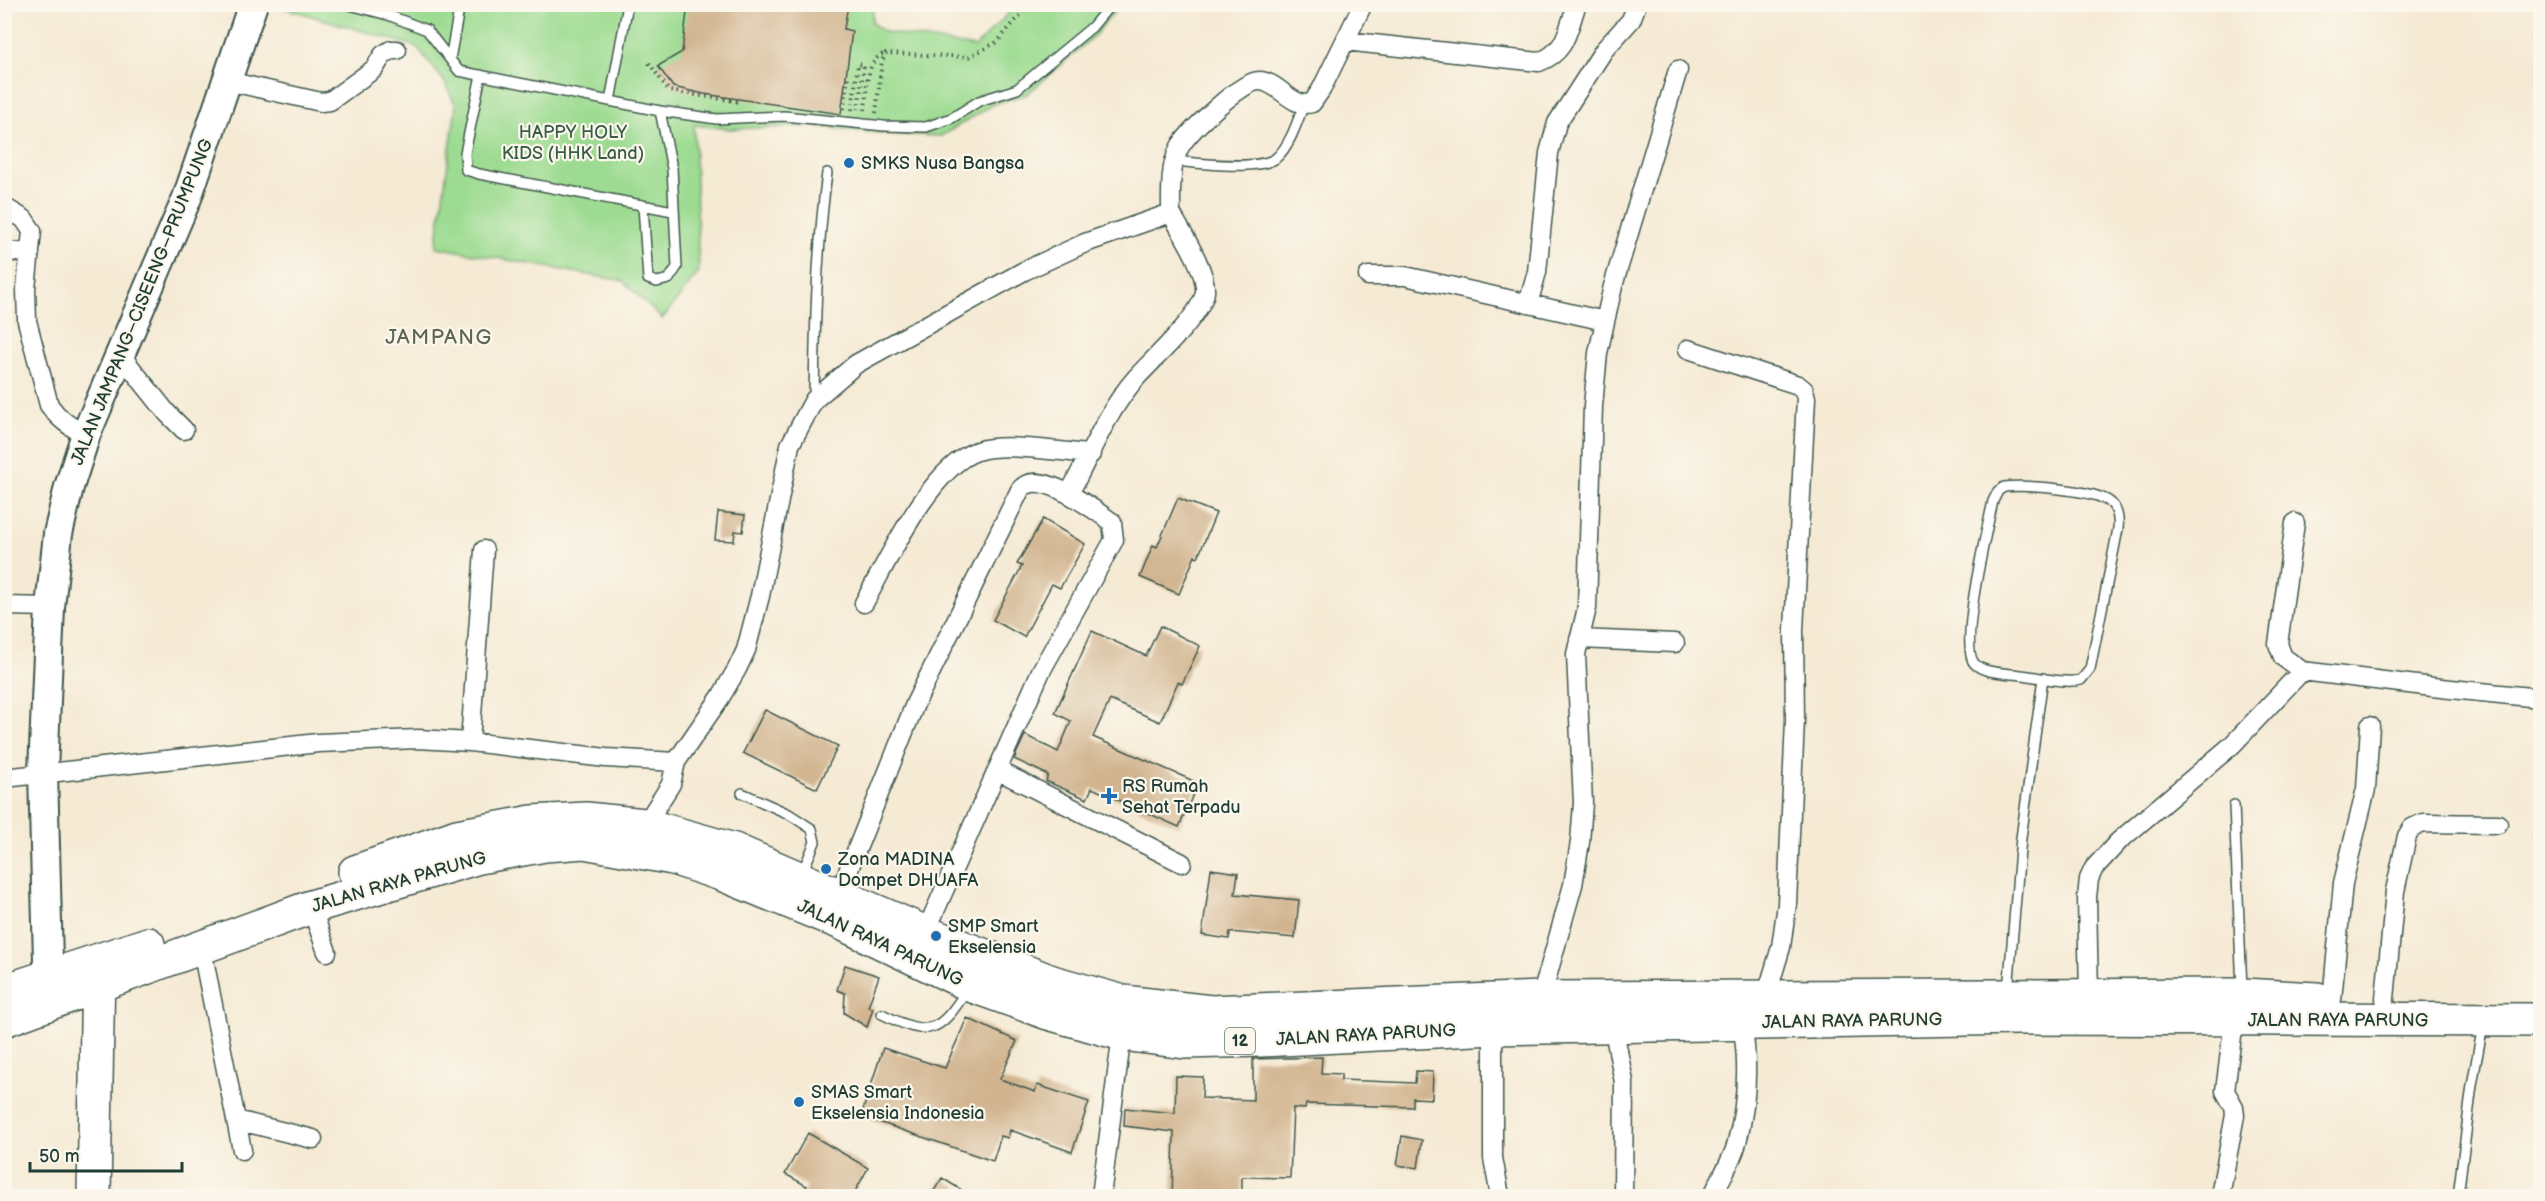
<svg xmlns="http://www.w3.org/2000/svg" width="2545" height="1201" font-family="'Balsamiq Sans',sans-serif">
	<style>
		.green { fill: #9cdb91; stroke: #5e8c62; stroke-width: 1.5 }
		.building { fill: #d2b590 }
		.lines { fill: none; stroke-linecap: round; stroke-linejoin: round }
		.lane-casing { stroke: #3f574c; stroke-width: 12 }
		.street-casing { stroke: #3f574c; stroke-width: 21 }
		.primary-casing { stroke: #3f574c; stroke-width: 32 }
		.highway-casing { stroke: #3f574c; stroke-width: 36 }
		.path { stroke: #3f574c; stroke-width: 4; stroke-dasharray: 1.5 4.5; stroke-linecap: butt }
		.lane { stroke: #fff; stroke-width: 9 }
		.street { stroke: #fff; stroke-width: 18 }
		.primary { stroke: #fff; stroke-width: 28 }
		.highway { stroke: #fff; stroke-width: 33 }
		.poi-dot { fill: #1f6fb2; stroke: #fbf7ec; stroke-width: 2 }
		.labels { text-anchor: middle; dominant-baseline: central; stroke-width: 4.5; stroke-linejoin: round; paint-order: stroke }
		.shield { fill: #fbf7ec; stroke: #61756b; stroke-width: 1.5 }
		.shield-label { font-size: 16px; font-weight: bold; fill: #1f3d34 }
		.park-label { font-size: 18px; fill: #385d47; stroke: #fbf7ec }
		.poi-label { font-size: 18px; fill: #1f3d34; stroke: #fbf7ec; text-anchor: start }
		.street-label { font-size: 18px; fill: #1f3d34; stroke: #fbf7ec }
		.quarter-label { font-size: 21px; letter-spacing: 1.5px; fill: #5e6754; stroke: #fbf7ec }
	</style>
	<rect width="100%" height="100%" fill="#fbf7ec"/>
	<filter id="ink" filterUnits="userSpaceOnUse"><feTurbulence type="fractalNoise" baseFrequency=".0167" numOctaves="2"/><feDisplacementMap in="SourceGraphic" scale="12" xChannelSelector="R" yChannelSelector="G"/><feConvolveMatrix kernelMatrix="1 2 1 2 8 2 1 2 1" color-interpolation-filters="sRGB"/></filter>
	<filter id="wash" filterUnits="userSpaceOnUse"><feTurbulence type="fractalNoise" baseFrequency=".008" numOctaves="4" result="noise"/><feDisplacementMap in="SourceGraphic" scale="24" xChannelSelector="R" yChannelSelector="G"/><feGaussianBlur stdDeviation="1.35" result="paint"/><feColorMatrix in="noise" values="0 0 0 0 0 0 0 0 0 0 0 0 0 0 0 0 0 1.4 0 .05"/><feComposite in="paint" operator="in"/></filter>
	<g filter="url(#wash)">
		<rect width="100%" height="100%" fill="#f5ead4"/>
		<path class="green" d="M277 4 873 5 872 23 885 32 975 47 1017 5H1120L1095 35 1027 94 994 104 941 136 889 134 812 126 730 129 694 125 699 272 662 319 623 281 436 247 456 106 444 81 417 47 277 6Z"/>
		<g id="blocks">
			<path class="building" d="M688 4H848L844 29 852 31 841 114 704 94 673 87 658 66 682 52Z
				M1178 498 1216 513 1198 557 1195 556 1179 594 1140 577 1153 545 1157 547Z
				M718 512 745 515 743 532 735 531 734 541 715 540Z
				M1043 519 1085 544 1060 588 1052 584 1024 637 993 620 1022 566 1017 564Z
				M1160 626 1200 646 1182 684 1178 682 1160 722 1110 700 1093 737 1198 783 1179 827 1092 788 1087 799 1046 781 1048 775 1014 759 1025 735 1058 752 1071 721 1055 713 1092 631 1146 656Z
				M765 710 838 746 817 789 743 753Z
				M1211 869 1238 873 1235 894 1299 900 1295 938 1230 932 1229 939 1202 935Z
				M845 965 879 976 868 1007 873 1008 867 1027 844 1013 845 993 837 990Z
				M967 1018 1017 1041 1000 1079 1035 1092 1037 1085 1089 1102 1072 1152 1010 1130 1008 1138 1001 1136 993 1161 861 1116 883 1048 945 1068Z
				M1322 1057 1321 1073 1341 1074V1080L1415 1083 1416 1071 1433 1072 1432 1099 1413 1098V1107L1306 1104 1305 1109 1293 1108 1290 1178 1242 1177V1197H1172L1174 1132 1124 1126 1125 1108 1175 1113 1176 1076 1203 1077 1202 1098 1253 1100V1059Z
				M808 1133 868 1168 852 1197H801L807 1186 785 1174Z
				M1402 1136 1422 1140 1418 1168 1397 1165Z
				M942 1178 973 1197H930Z"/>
		</g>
	</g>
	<g filter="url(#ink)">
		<use href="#blocks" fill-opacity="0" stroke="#3f574c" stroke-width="1.5"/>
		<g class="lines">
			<g class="lane-casing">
				<path id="lane" d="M346 4 388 15 427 30 459 71 660 111 672 168 677 267 669 279 657 282 648 279 643 206
					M450 59 460 4
					M481 75 465 153 466 170 479 174 673 211
					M610 101 628 4
					M660 111 717 119 784 116 884 126 926 127 952 118 979 101 1017 89 1092 27 1111 4
					M1174 161C1196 163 1260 171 1276 158 1290 146 1298 120 1304 104
					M814 400C815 323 817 248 827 173
					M2004 487C2024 485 2096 489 2111 503 2118 510 2119 520 2118 529L2090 669 2081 680C2064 684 2040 677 2022 675 2009 673 1983 674 1974 663 1959 644 1987 529 1993 501L1998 491Z
					M742 793 789 814 812 829 815 842 802 873
					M2234 805 2242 989
					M2008 991 2021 838 2043 678
					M882 1014C930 1038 939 1033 967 990
					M2458 1196 2472 1085 2483 1025"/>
			</g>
			<g class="street-casing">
				<path id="street" d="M1345 41 1539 62C1566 52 1567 32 1576 7
					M227 81 321 102 330 101 374 69 383 55 391 50H397
					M4 207 24 219 32 231 26 289 27 321 49 405C58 418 70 428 86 434
					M4 251 30 253
					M1368 276H1405L1605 321
					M1528 304 1537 272 1549 153 1557 123 1604 50 1631 20 1637 4
					M1688 349 1798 385 1804 390 1806 398 1794 630 1795 720 1787 904 1781 947 1766 997
					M120 354 167 413 184 430
					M1069 494C1090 455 1107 411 1136 378 1153 359 1202 315 1205 292 1207 271 1182 233 1171 213
					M2295 523 2278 644 2283 657 2302 671
					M864 603C887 562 931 466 977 451 1004 442 1060 452 1091 454
					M4 606 50 607
					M1579 639 1675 643
					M470 742 484 550
					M997 770 1182 863
					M4 778 318 743 418 739 470 742 606 758 676 762
					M645 825 671 784 676 762 720 698 737 669 746 650 760 596 790 445 814 400 856 364 1024 271 1085 243 1171 213C1171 196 1170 178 1174 162 1176 157 1178 149 1181 145 1191 130 1241 81 1259 81 1279 81 1291 109 1312 103L1321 90 1363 4
					M839 894 915 704 1020 490C1038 466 1094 510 1112 522L1114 540 1041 671 923 938
					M311 907 327 952
					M201 945 242 1150
					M2089 996 2087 897 2089 879 2094 868 2119 841 2232 745 2302 671 2441 688 2540 698
					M1541 998 1573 885 1580 842 1583 803 1576 654 1587 608 1593 406 1598 353 1613 286 1678 70
					M2385 999 2395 891 2407 836 2412 828 2423 823 2498 824
					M2332 1000 2343 883 2366 789 2370 726
					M1613 1025 1624 1082 1623 1196
					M1493 1028V1158L1500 1196
					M236 1120 313 1139
					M1101 1196 1122 1034
					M1713 1196C1719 1180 1731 1163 1736 1146 1747 1106 1749 1064 1742 1023
					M2220 1196 2235 1115 2234 1107 2225 1091 2234 1020"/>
			</g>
			<g class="primary-casing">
				<path id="primary" d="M49 998 43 772 50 607 58 534 69 487 86 434 187 198 253 4"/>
			</g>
			<g class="highway-casing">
				<path id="highway" d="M355 872 457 836 532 822 586 819 645 825 734 850 926 933 1052 982 1123 1002 1211 1012 1541 998 2242 995 2317 999
					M4 991 148 944
					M4 1020 311 907 479 857 545 845 584 842 673 858 724 875 839 922 970 985 1048 1013 1122 1034 1185 1042 1261 1040 1493 1028 2018 1018 2540 1020
					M94 1196 98 967"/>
			</g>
			<path class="path" d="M649 63 669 91 741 102
				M844 109 848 77 846 76
				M852 110 858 64 864 65 858 109
				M865 110C867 92 864 59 886 53
				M876 113 882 61 886 53 969 57 997 42 1030 4"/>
			<use href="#lane" class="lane"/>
			<use href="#street" class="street"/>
			<use href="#primary" class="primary"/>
			<use href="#highway" class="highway"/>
		</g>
	</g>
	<g class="poi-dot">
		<circle cx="849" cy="163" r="6"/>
		<path d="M1106 787h6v6h6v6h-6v6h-6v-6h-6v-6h6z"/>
		<circle cx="826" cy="869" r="6"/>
		<circle cx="936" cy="936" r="6"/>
		<circle cx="799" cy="1102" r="6"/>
	</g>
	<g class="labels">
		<rect class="shield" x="1225" y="1028" width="30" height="26" rx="4.5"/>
		<g class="shield-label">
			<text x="1240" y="1041">12</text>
		</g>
		<g class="park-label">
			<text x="573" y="132">HAPPY HOLY<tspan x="573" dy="21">KIDS (HHK Land)</tspan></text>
		</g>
		<g class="poi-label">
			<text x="861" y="163">SMKS Nusa Bangsa</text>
			<text x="1122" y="786">RS Rumah<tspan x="1122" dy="21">Sehat Terpadu</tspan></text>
			<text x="838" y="859">Zona MADINA<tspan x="838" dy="21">Dompet DHUAFA</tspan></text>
			<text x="948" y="926">SMP Smart<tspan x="948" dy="21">Ekselensia</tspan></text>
			<text x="811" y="1092">SMAS Smart<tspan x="811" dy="21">Ekselensia Indonesia</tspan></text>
		</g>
		<g class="street-label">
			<text transform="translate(142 302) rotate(-68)">JALAN JAMPANG–CISEENG–PRUMPUNG</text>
			<text transform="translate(399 882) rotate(-16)">JALAN RAYA PARUNG</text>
			<text transform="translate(880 943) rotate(25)">JALAN RAYA PARUNG</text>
			<text x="2338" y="1020">JALAN RAYA PARUNG</text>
			<text transform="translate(1852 1021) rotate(-1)">JALAN RAYA PARUNG</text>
			<text transform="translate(1366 1035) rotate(-3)">JALAN RAYA PARUNG</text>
		</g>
		<g class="quarter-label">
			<text x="439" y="337">JAMPANG</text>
		</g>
	</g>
	<rect width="2545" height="1201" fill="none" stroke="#fbf7ec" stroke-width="24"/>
	<path d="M30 1162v9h152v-9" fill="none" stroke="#1f3d34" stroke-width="3"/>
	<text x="39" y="1162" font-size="18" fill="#1f3d34" stroke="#fbf7ec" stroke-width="4.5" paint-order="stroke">50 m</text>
</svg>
